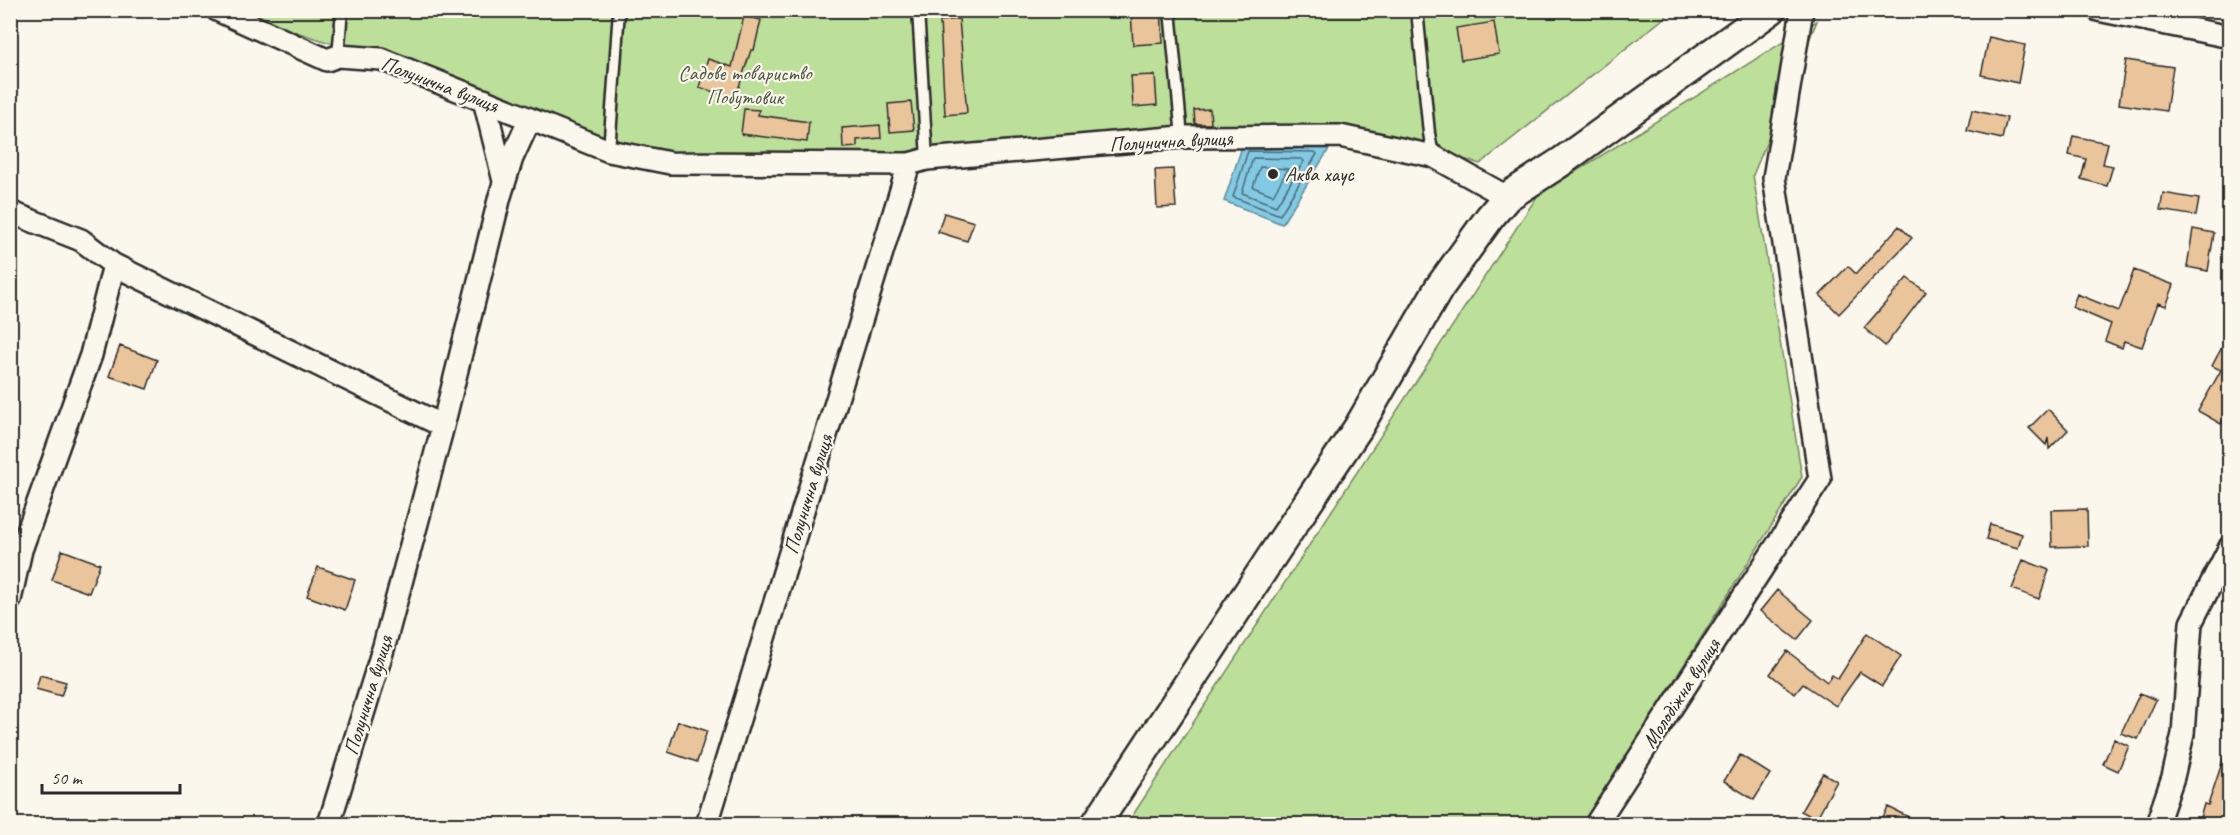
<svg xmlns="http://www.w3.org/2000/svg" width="2240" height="835" font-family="Caveat,sans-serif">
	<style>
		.green { fill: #bcdf99; stroke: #748562; stroke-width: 1.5 }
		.water { fill: #82c9e3; stroke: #5f8a99; stroke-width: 1.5 }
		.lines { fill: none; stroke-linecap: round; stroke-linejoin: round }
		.shore { stroke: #4e6a75; stroke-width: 1.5 }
		.building { fill: #eac49a; stroke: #2b2b2b; stroke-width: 1.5 }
		.lane-casing { stroke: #2b2b2b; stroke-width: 15 }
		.street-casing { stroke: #2b2b2b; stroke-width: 26 }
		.secondary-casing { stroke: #2b2b2b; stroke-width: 33 }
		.lane { stroke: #fbf7ec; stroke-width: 10 }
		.street { stroke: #fbf7ec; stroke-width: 21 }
		.secondary { stroke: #fbf7ec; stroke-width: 28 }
		.poi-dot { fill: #2b2b2b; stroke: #fbf7ec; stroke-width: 2 }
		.labels { text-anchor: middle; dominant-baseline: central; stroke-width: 4.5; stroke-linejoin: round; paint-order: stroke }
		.park-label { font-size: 21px; fill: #4f5846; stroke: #fbf7ec }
		.street-label { font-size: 21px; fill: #2b2b2b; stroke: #fbf7ec }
		.poi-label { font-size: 21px; fill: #2b2b2b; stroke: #fbf7ec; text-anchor: start }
	</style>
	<rect width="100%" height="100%" fill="#fbf7ec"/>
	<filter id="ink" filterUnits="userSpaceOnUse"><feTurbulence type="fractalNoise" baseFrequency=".0167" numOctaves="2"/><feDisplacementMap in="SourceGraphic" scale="12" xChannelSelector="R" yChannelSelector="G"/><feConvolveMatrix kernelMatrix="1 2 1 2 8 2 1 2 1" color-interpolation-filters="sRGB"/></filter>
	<g filter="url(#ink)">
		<path class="green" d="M242 10 1673 11 1480 164 1364 129 1032 144 746 161 637 153 450 81 242 15Z
			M1817 21 1753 175 1802 477 1584 824H1127L1538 195Z"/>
		<path class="water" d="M1243 144 1331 146 1282 224 1224 201Z"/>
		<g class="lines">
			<path class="shore" d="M1248 151 1315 152 1317 154 1280 215 1233 197Z
				M1253 158 1301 159 1304 161 1276 206 1242 193Z
				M1260 167 1288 169 1273 195 1253 187Z"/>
		</g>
		<path class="building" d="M1131 10H1161L1163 43 1133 45Z
			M744 16 761 20 754 50H751L735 99 699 87 708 59 732 67Z
			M959 19 967 113 945 115 940 21Z
			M1494 22 1499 54 1461 60 1456 28Z
			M1989 37 2025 45 2018 83 1981 75Z
			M2126 60 2173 67 2166 111 2119 104Z
			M1155 75 1157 105 1133 107 1131 76Z
			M911 102 914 130 890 132 888 104Z
			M744 109 759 110 758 115 809 122 807 142 741 134Z
			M1210 109 1211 124H1195L1194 110Z
			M1972 110 2007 118 2002 139 1967 131Z
			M880 125 881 138 857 140V147L843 148 842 128Z
			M2073 136 2108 143 2103 164 2113 166 2107 186 2081 179 2086 159 2069 155Z
			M1173 169 1176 207 1157 208 1155 170Z
			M2163 193 2199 199 2196 216 2160 210Z
			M944 213 974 222 967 241 938 232Z
			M1899 226 1912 238 1839 314 1820 295 1848 266 1856 274Z
			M2193 229 2214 233 2208 271 2187 267Z
			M2134 270 2174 285 2166 306 2158 303 2142 347 2124 341 2122 348 2105 341 2111 324 2072 307 2077 294 2119 311Z
			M1907 278 1926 292 1885 346 1864 328Z
			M2229 334V410L2221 424 2198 411 2221 370 2212 366Z
			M120 346 157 360 147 389 109 376Z
			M2048 409 2068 430 2049 449 2048 438 2046 445 2029 428Z
			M2087 509 2088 546 2052 547 2051 510Z
			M1990 524 2022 534 2018 548 1986 539Z
			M62 550 100 564 89 593 52 580Z
			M2023 560 2049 570 2039 599 2012 589Z
			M318 567 355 580 345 610 307 596Z
			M1777 590 1813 620 1797 640 1760 611Z
			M1867 633 1901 656 1882 686 1860 672 1836 706 1803 684 1795 694 1770 674 1787 651 1827 682 1832 675 1838 679Z
			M40 675 66 682 61 696 36 689Z
			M2140 693 2156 700 2138 739 2121 733Z
			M678 721 707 731 697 762 668 752Z
			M2114 739 2129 746 2118 771 2103 764Z
			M2227 748 2229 749V808L2225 825H2198L2204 804 2208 805Z
			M1740 755 1770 774 1754 800 1724 781Z
			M1823 773 1837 781 1816 819 1801 811Z
			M1888 807 1925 825H1879Z"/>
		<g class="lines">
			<g class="lane-casing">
				<path id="lane" d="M918 10 927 159
					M1170 10 1182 137
					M1417 10 1429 133 1433 156
					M338 56 342 10
					M609 151 619 10"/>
			</g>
			<g class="street-casing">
				<path id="street" d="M217 10 327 60 338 56 381 59 609 151 670 163 909 164 927 159 1182 137 1340 136 1433 156 1507 197
					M2098 10 2230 37
					M484 100 504 181
					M10 212 81 240 114 265 443 426
					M10 600 21 550 91 355 114 265
					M329 824 384 646 443 426 500 196 512 158 530 119
					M707 824 909 164
					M1596 824 1820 479 1774 178 1802 10
					M2157 824 2173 777 2183 734 2191 623 2230 547"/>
			</g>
			<g class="secondary-casing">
				<path id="secondary" d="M1096 824 1276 550 1358 428 1439 288 1490 217 1507 197 1561 162 1771 10"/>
			</g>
			<use href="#lane" class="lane"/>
			<use href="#street" class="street"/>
			<use href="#secondary" class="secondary"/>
		</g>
	</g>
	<circle class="poi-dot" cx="1273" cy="174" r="6"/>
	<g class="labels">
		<g class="park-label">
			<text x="745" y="73">Садове товариство<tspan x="745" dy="24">Побутовик</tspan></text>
		</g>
		<g class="street-label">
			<text transform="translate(440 84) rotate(21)">Полунична вулиця</text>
			<text transform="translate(1171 141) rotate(-3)">Полунична вулиця</text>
			<text transform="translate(808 494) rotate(-73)">Полунична вулиця</text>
			<text transform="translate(1681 693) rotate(-57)">Молодіжна вулиця</text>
			<text transform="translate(368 695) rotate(-73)">Полунична вулиця</text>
		</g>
		<g class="poi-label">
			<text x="1285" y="174">Аква хаус</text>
		</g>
	</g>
	<rect width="2240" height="835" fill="none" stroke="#fbf7ec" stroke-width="36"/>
	<rect x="18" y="18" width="2204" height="799" fill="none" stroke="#2b2b2b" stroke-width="2" filter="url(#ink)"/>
	<path d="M42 784v9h138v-9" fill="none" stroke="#2b2b2b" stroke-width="3"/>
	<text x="51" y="784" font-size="18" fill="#2b2b2b" stroke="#fbf7ec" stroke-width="4.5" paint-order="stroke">50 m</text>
</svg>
